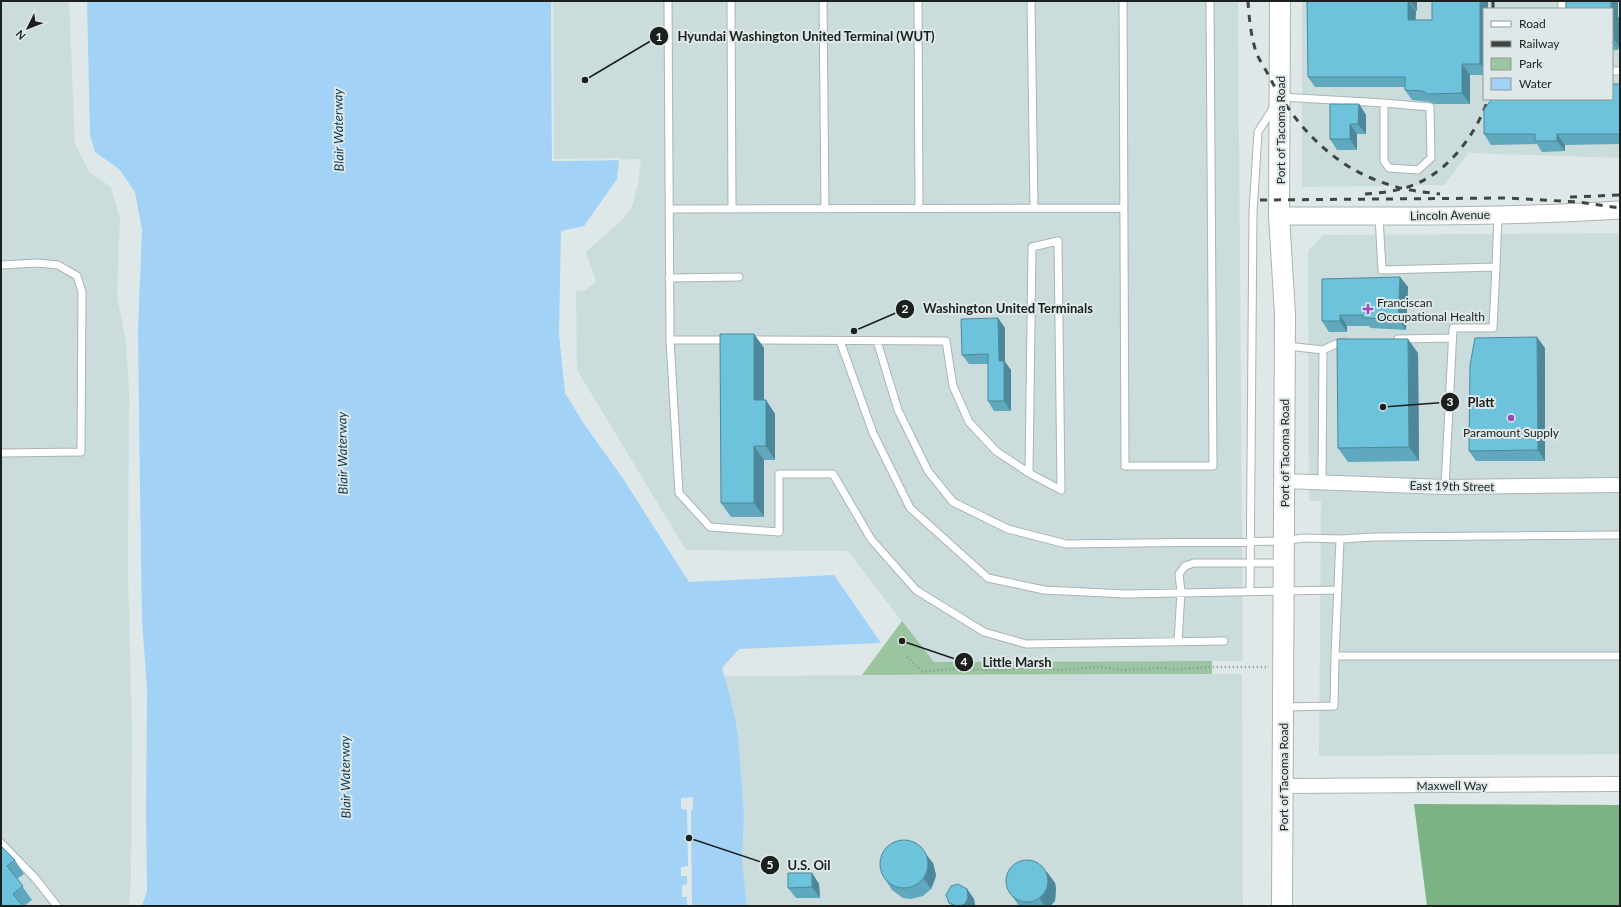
<svg xmlns="http://www.w3.org/2000/svg" width="1621" height="907" font-family="Lato,sans-serif">
	<style>
		.built { fill: #cadcdc; fill-rule: evenodd }
		.green { fill: #9bc5a0 }
		.forest { fill: #7cb383 }
		.water { fill: #a3d2f7 }
		.pier { fill: #dfe8e8 }
		.lines { fill: none; stroke-linecap: round; stroke-linejoin: round }
		.service-casing { stroke: #abb3b3; stroke-width: 9 }
		.minor-casing { stroke: #abb3b3; stroke-width: 16 }
		.tertiary-casing { stroke: #abb3b3; stroke-width: 19 }
		.secondary-casing { stroke: #abb3b3; stroke-width: 22 }
		.path { stroke: #8b9291; stroke-width: 2.5; stroke-dasharray: 1 3; stroke-linecap: butt }
		.service { stroke: #fff; stroke-width: 7 }
		.minor { stroke: #fff; stroke-width: 14 }
		.tertiary { stroke: #fff; stroke-width: 17 }
		.secondary { stroke: #fff; stroke-width: 20 }
		.rail { stroke: #404544; stroke-width: 3; stroke-dasharray: 7 7; stroke-linecap: butt }
		.wall { fill: #5fa8bd }
		.shaded-wall { fill: #4d889a }
		.building { fill: #6ec3dc; stroke: #4d889a }
		.poi-dot { fill: #974abb; stroke: #dfe8e8; stroke-width: 1.5 }
		.labels { text-anchor: middle; dominant-baseline: central; stroke-width: 4; stroke-linejoin: round; paint-order: stroke }
		.street-label { font-size: 12px; fill: #1b1f1e; stroke: #dfe8e8 }
		.poi-label { font-size: 12px; fill: #1b1f1e; stroke: #dfe8e8; text-anchor: start }
		.water-label { font-size: 13px; font-style: italic; fill: #0b3a58; stroke: #dfe8e8 }
		.leader { fill: none; stroke: #1b1f1e; stroke-width: 1.5 }
		.callout-dot { fill: #1b1f1e; stroke: #dfe8e8; stroke-width: 1.5 }
		.mark-label { font-size: 12px; text-anchor: middle; font-weight: bold; fill: #fff }
		.callout-label { font-size: 13px; text-anchor: middle; font-weight: bold; fill: #1b1f1e; stroke: #dfe8e8; stroke-width: 4; stroke-linejoin: round; paint-order: stroke }
	</style>
	<rect width="100%" height="100%" fill="#dfe8e8"/>
	<path class="built" d="M1 1H71L112 186 122 218 131 390 134 728 131 906H1Z
		M551 1H1238L1243 661 933 662 848 551 686 550 577 370 576 290 584 291 596 281 586 252 624 218 632 207 638 184 641 159 552 161Z
		M1302 1H1620V158L1469 153 1444 185 1302 187ZM1484 9H1612V99H1484Z
		M1620 233V754L1319 756 1321 501H1309L1308 251 1323 235Z
		M1242 674 1243 906H747L742 860 744 816 738 734 724 676Z"/>
	<path class="green" d="M902 621 934 662 1212 661V674L862 675Z"/>
	<path class="forest" d="M1414 804 1620 805V906H1427Z"/>
	<path class="water" d="M71 1H551L552 161 619 160 617 179 584 226 561 231 559 334 565 393 584 424 622 477 689 582 834 575 881 643 739 649 722 668 731 700 738 734 744 816 742 860 747 906H131L133 879 131 390 122 218 112 186 90 171Z"/>
	<path class="pier" d="M69 1H87L90 135 95 152 119 169 135 192 142 230 138 330 140 490 142 621 147 688 146 814 147 891 142 906H129L131 879 132 728 128 576 129 390 126 341 117 296 120 219 111 187 89 172 75 144Z
		M551 1H553L554 159 619 158V160L552 161Z
		M693 797V810H691L692 906H687V897H682V885L687 884V876H681V867L688 866 687 810 681 809V798Z"/>
	<g class="lines">
		<g class="service-casing">
			<path id="service" d="M668 1 670 340 679 493 710 527 779 532V474H833L871 539 916 590 984 632 1026 644 1224 641
				M731 1 732 209
				M823 1 825 209
				M918 1 919 208
				M1031 1 1034 208
				M1123 1 1125 466H1213L1210 1
				M1562 1V9
				M1612 71H1620
				M1281 97 1384 103V161L1389 168 1418 170 1431 158 1430 107 1384 103
				M669 209 1124 208
				M1379 216 1382 270 1496 267 1493 328H1453L1445 487
				M1 265 37 263 58 265 77 276 82 292 81 452 1 453
				M1496 267 1498 215
				M669 278 739 277
				M1398 339 1452 338
				M670 340H729
				M749 340 946 341 953 386 969 422 996 451 1029 473 1061 490 1058 241 1032 247 1029 473
				M840 341 873 433 910 508 988 578 1044 590 1126 594 1338 590
				M877 341 898 410 928 471 953 502 1008 529 1066 544 1284 541 1303 538 1340 539 1335 656 1334 706 1284 707
				M1287 346 1323 350 1338 343 1346 342
				M1322 482 1323 350
				M1340 539 1374 537 1620 535
				M1250 591 1253 212 1258 132 1274 107
				M1178 642 1181 592 1179 574 1185 566 1194 563H1283
				M1335 656H1620
				M1 843 35 878 57 906"/>
		</g>
		<g class="minor-casing">
			<path id="minor" d="M1284 481 1445 487 1620 485
				M1283 786 1620 784"/>
		</g>
		<g class="tertiary-casing">
			<path id="tertiary" d="M1279 216C1393 216 1507 217 1620 210"/>
		</g>
		<g class="secondary-casing">
			<path id="secondary" d="M1280 1 1279 216 1285 314 1282 906"/>
		</g>
		<path class="path" d="M907 657 922 671H925L955 669 1003 670 1028 668 1061 670 1097 667 1122 670 1158 668 1178 669 1212 667H1269"/>
		<use href="#service" class="service"/>
		<use href="#minor" class="minor"/>
		<use href="#tertiary" class="tertiary"/>
		<use href="#secondary" class="secondary"/>
		<path class="rail" d="M1248 1C1249 18 1251 36 1256 52 1259 60 1265 68 1269 76 1294 125 1333 167 1387 184 1404 190 1422 192 1440 194
			M1493 1V9
			M1365 194C1377 193 1390 192 1401 189 1443 179 1475 138 1488 99
			M1570 197 1620 195
			M1260 200 1506 198 1579 202 1620 208"/>
	</g>
	<path class="wall" d="M1307 1H1417V11H1416L1415 20H1432L1484 9V75H1470V104H1434L1430 102 1412 100 1405 90V87H1315L1308 77Z
		M1612 9 1620 19V48L1618 49V50H1612Z
		M1620 84V144L1565 145V151L1542 152 1537 144 1491 145 1484 134Z
		M1359 104 1366 115V134H1357V150H1337L1330 139Z
		M1400 277 1408 287 1406 330 1371 328 1369 326H1347V332H1329L1322 321Z
		M998 318 1005 328V362L1011 370V411H994L988 401V364H969L962 355Z
		M754 334 764 348V400H766L775 414V460H764V517H731L721 503Z
		M1545 348V461H1476L1469 451Z
		M1418 353 1419 461 1348 462 1338 448Z
		M1 846 15 860 24 874 17 879 32 900 24 906H1Z
		M933 863 936 875 935 879 931 889 923 896 911 899 903 898 892 890 885 879Z
		M1047 872 1055 883 1056 889 1055 901 1050 906H1019L1012 896Z
		M812 873 819 884 820 898H796L788 888Z
		M967 889 974 899 975 906H952L949 903Z"/>
	<path class="shaded-wall" d="M1408 1 1416 11 1415 31 1408 20Z
		M1410 1H1417V11Z
		M1480 1H1488V9H1484V69L1480 64Z
		M1611 1H1618V17L1620 19V48L1613 38Z
		M1612 39 1618 49V50L1612 41Z
		M1462 64 1470 75V104L1462 93Z
		M1359 104 1366 115V134L1358 124Z
		M1350 124 1357 134V150L1350 139Z
		M1557 134 1565 145V151L1557 141Z
		M1400 277 1408 287 1406 330 1398 319Z
		M1340 315 1347 326V332L1340 321Z
		M998 318 1005 328V362L1011 370V411L1004 401 999 361Z
		M754 334 764 348V414L754 400Z
		M1537 337 1545 348V461L1538 450Z
		M1408 339 1418 353 1419 461 1409 447Z
		M766 400 775 414V460L766 446Z
		M754 446 764 460V517L754 503Z
		M925 853 933 863 936 875 935 879 931 889 924 879Z
		M1047 872 1055 883 1056 889 1055 901 1050 906H1045L1040 899Z
		M812 873 819 884 820 898 812 887Z
		M967 889 974 899 975 906H966L965 904Z"/>
	<path class="building" d="M1307 1H1408V20H1432V1H1480V64H1462V93L1427 94 1423 91 1405 90V77H1308Z
		M1566 1H1611V8H1612L1613 38H1612V9H1566Z
		M1612 84H1620V134H1557V141H1535V134H1484V109L1492 99H1612Z
		M1330 104H1359L1358 124H1350V139H1330Z
		M1400 277 1398 319 1363 318V315H1340V321H1322V279Z
		M998 318 999 361H1004V401H988V354L962 355 961 319Z
		M720 334H754V400H766V446H754V503H721Z
		M1537 337 1538 450 1469 451 1470 365 1475 338Z
		M1337 339H1408L1409 447 1338 448Z
		M880 864a24 24 0 1 1 48 0a24 24 0 1 1-48 0Z
		M1 846 15 860 7 866 23 886 13 894 23 906H1Z
		M1006 881a21 21 0 1 1 42 0a21 21 0 1 1-42 0Z
		M788 873H812V887L788 888Z
		M958 884 967 889 968 898 965 904 959 906H957L949 903 946 895 951 886Z"/>
	<g class="poi-dot">
		<path d="M1366 303h4v4h4v4h-4v4h-4v-4h-4v-4h4z"/>
		<circle cx="1511" cy="418" r="4"/>
	</g>
	<g class="labels">
		<g class="street-label">
			<text transform="translate(1280 130) rotate(-90)">Port of Tacoma Road</text>
			<text transform="translate(1450 215) rotate(-1)">Lincoln Avenue</text>
			<text transform="translate(1284 453) rotate(-90)">Port of Tacoma Road</text>
			<text transform="translate(1452 486) rotate(1)">East 19th Street</text>
			<text transform="translate(1283 777) rotate(-90)">Port of Tacoma Road</text>
			<text x="1452" y="785">Maxwell Way</text>
		</g>
		<g class="poi-label">
			<text x="1377" y="302">Franciscan<tspan x="1377" dy="14">Occupational Health</tspan></text>
			<text x="1511" y="432" text-anchor="middle">Paramount Supply</text>
		</g>
		<g class="water-label">
			<text transform="translate(338 130) rotate(-91)">Blair Waterway</text>
			<text transform="translate(342 453) rotate(-91)">Blair Waterway</text>
			<text transform="translate(345 777) rotate(-91)">Blair Waterway</text>
		</g>
	</g>
	<path class="leader" d="M585 80L659 36M854 331L905 309M1383 407L1450 402M902 641L964 662M689 838L770 865"/>
	<g class="callout-dot">
		<circle cx="585" cy="80" r="4"/>
		<circle cx="854" cy="331" r="4"/>
		<circle cx="1383" cy="407" r="4"/>
		<circle cx="902" cy="641" r="4"/>
		<circle cx="689" cy="838" r="4"/>
		<circle cx="659" cy="36" r="10"/>
		<circle cx="905" cy="309" r="10"/>
		<circle cx="1450" cy="402" r="10"/>
		<circle cx="964" cy="662" r="10"/>
		<circle cx="770" cy="865" r="10"/>
	</g>
	<g class="mark-label">
		<text x="659" y="41">1</text>
		<text x="905" y="313">2</text>
		<text x="1450" y="406">3</text>
		<text x="964" y="666">4</text>
		<text x="770" y="869">5</text>
	</g>
	<g class="callout-label">
		<text x="806" y="41">Hyundai Washington United Terminal (WUT)</text>
		<text x="1008" y="313">Washington United Terminals</text>
		<text x="1481" y="407">Platt</text>
		<text x="1017" y="667">Little Marsh</text>
		<text x="809" y="870">U.S. Oil</text>
	</g>
	<rect width="1621" height="907" fill="none" stroke="#1b1f1e" stroke-width="4"/>
	<rect x="1483" y="8" width="130" height="92" fill="#dfe8e8" stroke="#919897"/>
	<rect x="1491" y="21" width="20" height="6" fill="#ffffff" stroke="#919897"/>
	<text x="1519" y="28" font-size="12" fill="#1b1f1e">Road</text>
	<rect x="1491" y="41" width="20" height="6" fill="#404544" stroke="#919897"/>
	<text x="1519" y="48" font-size="12" fill="#1b1f1e">Railway</text>
	<rect x="1491" y="58" width="20" height="12" fill="#9bc5a0" stroke="#919897"/>
	<text x="1519" y="68" font-size="12" fill="#1b1f1e">Park</text>
	<rect x="1491" y="78" width="20" height="12" fill="#a3d2f7" stroke="#919897"/>
	<text x="1519" y="88" font-size="12" fill="#1b1f1e">Water</text>
	<g transform="translate(28 28) rotate(227)" stroke="#dfe8e8" stroke-width="3" paint-order="stroke">
	<path d="M0-3L7 15L0 10L-7 15Z" fill="#1b1f1e"/>
	<text y="-6" font-size="11" font-weight="bold" text-anchor="middle" fill="#1b1f1e">N</text>
	</g>
</svg>
